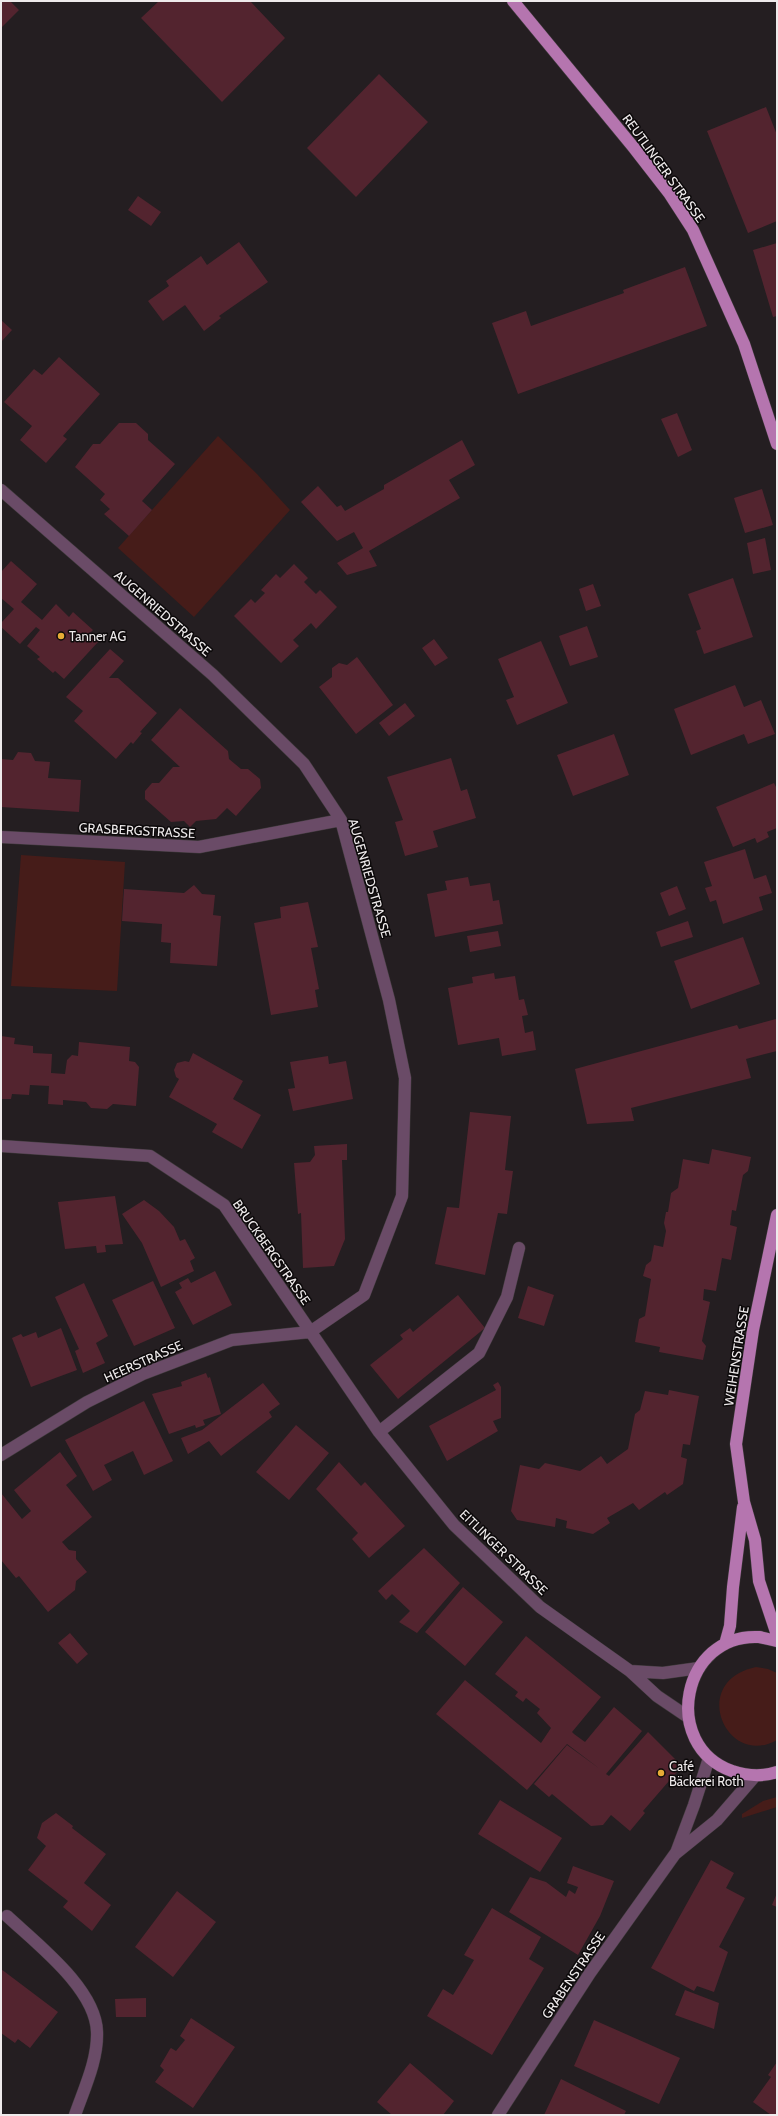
<svg xmlns="http://www.w3.org/2000/svg" width="778" height="2116" font-family="Cabin,sans-serif">
	<style>
		.green { fill: #461c19 }
		.building { fill: #53242f }
		.lines { fill: none; stroke-linecap: round; stroke-linejoin: round }
		.minor-casing { stroke: #403b3d; stroke-width: 13 }
		.major-casing { stroke: #403b3d; stroke-width: 13 }
		.minor { stroke: #6a4b67; stroke-width: 12 }
		.major { stroke: #b575af; stroke-width: 12 }
		.poi-dot { fill: #e7ac36; stroke: #0c090a; stroke-width: 1.5 }
		.labels { text-anchor: middle; dominant-baseline: central; stroke-width: 3; stroke-linejoin: round; paint-order: stroke }
		.street-label { font-size: 13px; fill: #eeeaeb; stroke: #0c090a }
		.poi-label { font-size: 13px; fill: #eeeaeb; stroke: #0c090a; text-anchor: start }
	</style>
	<rect width="100%" height="100%" fill="#241e21"/>
	<path class="green" d="M218 436 257 474 290 510 194 617 118 548Z
		M21 855 125 862 117 991 11 986Z
		M756 1667 768 1669 777 1673V1740C726 1769 688 1681 756 1667Z
		M777 1797V1807L742 1818V1814L763 1801Z"/>
	<path class="building" d="M1 1H10L19 10 1 28Z
		M159 1H250L285 38 222 102 141 18Z
		M379 74 428 122 356 197 307 148Z
		M766 107 777 135V221L748 233 707 131Z
		M138 196 161 212 151 226 128 210Z
		M239 242 268 282 219 316 221 318 204 331 185 305 163 321 148 301 169 286 166 281 201 256 207 265Z
		M777 243V316L773 317 753 250Z
		M685 267 707 326 518 394 492 323 526 311 531 326 624 293 623 290Z
		M1 320 12 330 1 342Z
		M59 357 100 394 63 436 67 439 46 463 20 440 32 426 4 402 34 369 42 375Z
		M677 413 692 450 678 457 661 419Z
		M119 423H136L148 434V440L175 464 142 501 152 510 129 536 104 514 110 509 100 500 105 494 75 467 93 444H100Z
		M462 440 475 465 449 480 460 498 369 551 377 566 347 575 337 563 363 548 354 532 337 541 301 502 318 486 337 507 341 505 345 511 384 489V485Z
		M762 489 773 525 745 533 734 498Z
		M765 538 771 570 753 574 747 543Z
		M11 561 37 584 21 602 42 620 56 604 69 617 73 612 93 630 89 634 98 642 64 679 55 671 53 673 37 659 40 657 27 646 40 630 36 627 20 644 1 627V623L14 609 1 598V572Z
		M294 564 308 578 304 582 316 594 320 590 337 607 316 629 311 623 293 640 299 646 281 663 234 616 251 599 255 603 265 593 261 590 276 574 280 578Z
		M733 578 753 637 704 654 696 631 701 629 688 594Z
		M593 584 601 606 586 611 579 589Z
		M587 626 598 657 570 666 559 636Z
		M434 639 448 658 435 666 422 648Z
		M541 641 568 703 517 725 506 700 514 697 498 659Z
		M110 649 124 661 109 678H118L157 713 140 732 142 733 133 744 131 742 116 759 74 721 83 711 66 697Z
		M357 657 393 705 356 734 319 687 332 677V668L339 663 347 665Z
		M735 685 744 707 761 700 775 734 748 744 744 734 691 755 674 709Z
		M405 703 415 716 389 736 379 723Z
		M180 708 228 751 229 759 241 769H248L260 779 261 788 236 816 227 808 216 819 196 821 190 827 184 821 171 822 145 799V791L152 783H159L173 767H180L151 740Z
		M614 734 629 775 573 796 557 755Z
		M18 752 31 753 35 761 50 762 48 778 81 780 79 812 1 807V759L13 760Z
		M451 758 461 791 467 789 476 818 433 831 438 847 405 856 395 822 403 820 387 777Z
		M774 783 777 789V828L767 832 769 837 757 843 755 838 733 847 716 807Z
		M745 849 754 879 766 875 772 893 759 897 763 910 723 924 716 900 710 902 705 888 712 886 704 862Z
		M468 877 470 886 490 883 493 901 499 900 503 924 435 937 427 894 447 890 445 881Z
		M194 885 202 894 215 895 213 915 221 916 217 966 170 963 171 943 161 942 162 924 122 921 124 889 184 893Z
		M677 886 686 909 669 916 660 893Z
		M308 902 318 947 311 948 319 989 315 990 318 1007 271 1015 254 923 281 918 280 907Z
		M688 921 693 937 661 947 656 932Z
		M498 931 501 946 470 952 467 936Z
		M743 937 760 984 691 1009 674 961Z
		M494 973 495 979 515 976 519 1000 524 999 528 1015 522 1016 525 1033 533 1031 536 1050 502 1056 499 1038 458 1045 448 988 473 983 472 977Z
		M776 1019 777 1051 746 1059 751 1078 631 1108 634 1121 587 1124 575 1069 737 1025 739 1029Z
		M1 1036 15 1038 14 1044 33 1046V1053L52 1054 51 1073 65 1074 67 1060 72 1055 78 1056 79 1042 130 1047 129 1061 135 1062 139 1067 136 1106 113 1104 107 1109 91 1108 86 1102 63 1100V1105L48 1104 49 1086 30 1085 29 1095 12 1094 11 1099H1Z
		M193 1053 243 1081 233 1099 261 1115 242 1149 212 1132 217 1124 169 1097 179 1079 176 1077 174 1070 177 1063 185 1061 189 1062Z
		M328 1056 329 1064 346 1061 353 1099 293 1111 288 1089 295 1088 290 1062Z
		M470 1112 511 1116 505 1170 513 1171 507 1214 498 1213 485 1275 435 1264 447 1207 459 1208Z
		M347 1144V1160H342L345 1239 334 1266 303 1268 301 1213 298 1214 294 1163 310 1162 315 1155 314 1146Z
		M712 1149 751 1157 748 1171 743 1175 736 1211 732 1210 730 1225 737 1227 731 1260 722 1258 716 1291 704 1289 703 1300 710 1302 702 1341 706 1346 703 1360 659 1352 660 1347 635 1342 639 1319 645 1316 651 1279 643 1276 646 1265 651 1261 654 1245 663 1247 666 1231 664 1223 666 1212H668L671 1193 678 1188 683 1159 709 1164Z
		M115 1196 123 1244 105 1245 106 1252 97 1253 96 1246 65 1249 58 1202Z
		M144 1200 159 1211 174 1227 180 1241 185 1239 195 1258 190 1261 194 1271 161 1287 142 1243 122 1214Z
		M215 1271 232 1305 193 1325 175 1292 182 1288 179 1283 188 1278 191 1283Z
		M153 1281 175 1328 134 1346 112 1300Z
		M84 1283 108 1336 96 1343 105 1363 83 1373 75 1351 79 1349 55 1297Z
		M528 1286 554 1295 544 1326 518 1318Z
		M458 1295 485 1328 398 1399 370 1365 403 1339 400 1335 410 1328 413 1332Z
		M61 1328 77 1370 31 1387 12 1338 21 1334 23 1337 36 1332 38 1338Z
		M206 1373 208 1378 210 1377 221 1414 203 1420 205 1425 196 1428 195 1425 169 1434 152 1394 182 1386 181 1382Z
		M498 1382 501 1387V1418L493 1421 498 1431 447 1461 429 1426 496 1390 493 1385Z
		M263 1383 280 1404 269 1412 272 1417 221 1456 209 1441 188 1454 181 1438 202 1430Z
		M669 1390 699 1396 690 1445 683 1444 681 1457 687 1459 683 1484 667 1495 665 1492 639 1510 633 1503 607 1518 610 1523 593 1534 566 1528 567 1521 556 1518 555 1527 517 1520 511 1511 520 1465 539 1469 545 1463 580 1471 601 1456 607 1464 628 1449 635 1414 640 1410 645 1391 668 1395Z
		M144 1401 173 1461 144 1475 133 1451 104 1465 112 1480 93 1491 65 1440Z
		M296 1425 329 1453 289 1500 256 1472Z
		M60 1452 77 1476 66 1485 92 1517 62 1542 69 1550 76 1551V1559L87 1572 76 1581 75 1590 48 1612 19 1576 16 1578 1 1560V1493L22 1519 31 1511 14 1490Z
		M339 1462 361 1486 365 1482 405 1526 369 1558 352 1539 358 1533 316 1489Z
		M424 1548 460 1583 417 1633 399 1622 410 1611 392 1594 386 1600 378 1591Z
		M463 1587 503 1622 465 1666 425 1632Z
		M70 1633 88 1654 77 1664 58 1643Z
		M526 1636 601 1697 572 1732 574 1734 585 1742 614 1707 642 1731 606 1774 609 1776 648 1732 682 1766 643 1811 645 1813 630 1831 611 1815 603 1825 591 1826 552 1794 549 1797 534 1784 567 1745 600 1769 567 1744 527 1790 436 1714 465 1680 541 1743 551 1728 537 1713 540 1709 526 1698 523 1702 515 1696 518 1692 495 1674Z
		M500 1800 562 1838 540 1872 478 1834Z
		M56 1813 73 1826 72 1828 106 1854 84 1883 111 1905 92 1931 63 1907 68 1901 28 1870 46 1846 37 1838 42 1823Z
		M711 1860 734 1873 726 1888 745 1898 719 1947 728 1952 714 1992 697 1986 694 1991 651 1968Z
		M573 1866 614 1881 600 1916 578 1955 509 1912 530 1877 546 1882 566 1897 569 1890 575 1894 578 1887 567 1883Z
		M177 1891 216 1922 173 1977 135 1947Z
		M777 1893V1907L772 1905Z
		M492 1908 541 1937 529 1959 544 1968 492 2055 427 2016 443 1989 453 1995 461 1982 474 1960 464 1955Z
		M1 1969 58 2012 30 2048 18 2039 15 2043 1 2033Z
		M685 1990 719 2003 714 2029 675 2015Z
		M146 1998V2017H116L115 1999Z
		M191 2018 235 2047 193 2108 155 2082 164 2070 160 2066 170 2049 171 2048 176 2051 185 2040 180 2036Z
		M594 2020 680 2058 659 2104 574 2066Z
		M777 2062V2115H771L753 2102 771 2077 768 2075Z
		M410 2063 454 2101 443 2115H392L377 2102Z
		M561 2079 626 2111 624 2115H544Z"/>
	<g class="lines">
		<g class="minor-casing">
			<path id="minor" d="M1 490 213 675 304 764 341 820 389 1000 405 1078 402 1196 364 1295 310 1332 232 1340 143 1374 87 1402 1 1455
				M1 837 199 847 341 820
				M1 1146 150 1156 224 1205 379 1432 454 1525 540 1607 630 1671 657 1696 688 1717
				M379 1432 479 1353 507 1297 519 1248
				M630 1671 663 1673 699 1668
				M676 1853 694 1805 709 1758
				M7 1916C37 1944 96 1989 97 2032 98 2060 84 2089 75 2115
				M498 2115 590 1973 675 1854 717 1820 755 1776"/>
		</g>
		<g class="major-casing">
			<path id="major" d="M513 1 634 148 669 193 693 230 744 344 777 444
				M777 1215 753 1330 736 1444 744 1502 755 1540 759 1581 777 1635
				M777 1641C771 1640 765 1638 759 1637 682 1633 660 1745 732 1771 747 1776 762 1777 777 1772
				M725 1644 730 1626 733 1587 743 1507"/>
		</g>
		<use href="#minor" class="minor"/>
		<use href="#major" class="major"/>
	</g>
	<g class="poi-dot">
		<circle cx="61" cy="636" r="4"/>
		<circle cx="661" cy="1773" r="4"/>
	</g>
	<g class="labels">
		<g class="street-label">
			<text transform="translate(664 168) rotate(54)">REUTLINGER STRASSE</text>
			<text transform="translate(163 613) rotate(41)">AUGENRIEDSTRASSE</text>
			<text transform="translate(137 830) rotate(3)">GRASBERGSTRASSE</text>
			<text transform="translate(370 878) rotate(74)">AUGENRIEDSTRASSE</text>
			<text transform="translate(272 1252) rotate(55)">BRUCKBERGSTRASSE</text>
			<text transform="translate(736 1356) rotate(-81)">WEIHENSTRASSE</text>
			<text transform="translate(143 1361) rotate(-24)">HEERSTRASSE</text>
			<text transform="translate(504 1552) rotate(44)">EITLINGER STRASSE</text>
			<text transform="translate(573 1975) rotate(-56)">GRABENSTRASSE</text>
		</g>
		<g class="poi-label">
			<text x="69" y="636">Tanner AG</text>
			<text x="669" y="1766">Café<tspan x="669" dy="15">Bäckerei Roth</tspan></text>
		</g>
	</g>
	<rect width="778" height="2116" fill="none" stroke="#eeeaeb" stroke-width="4"/>
</svg>
